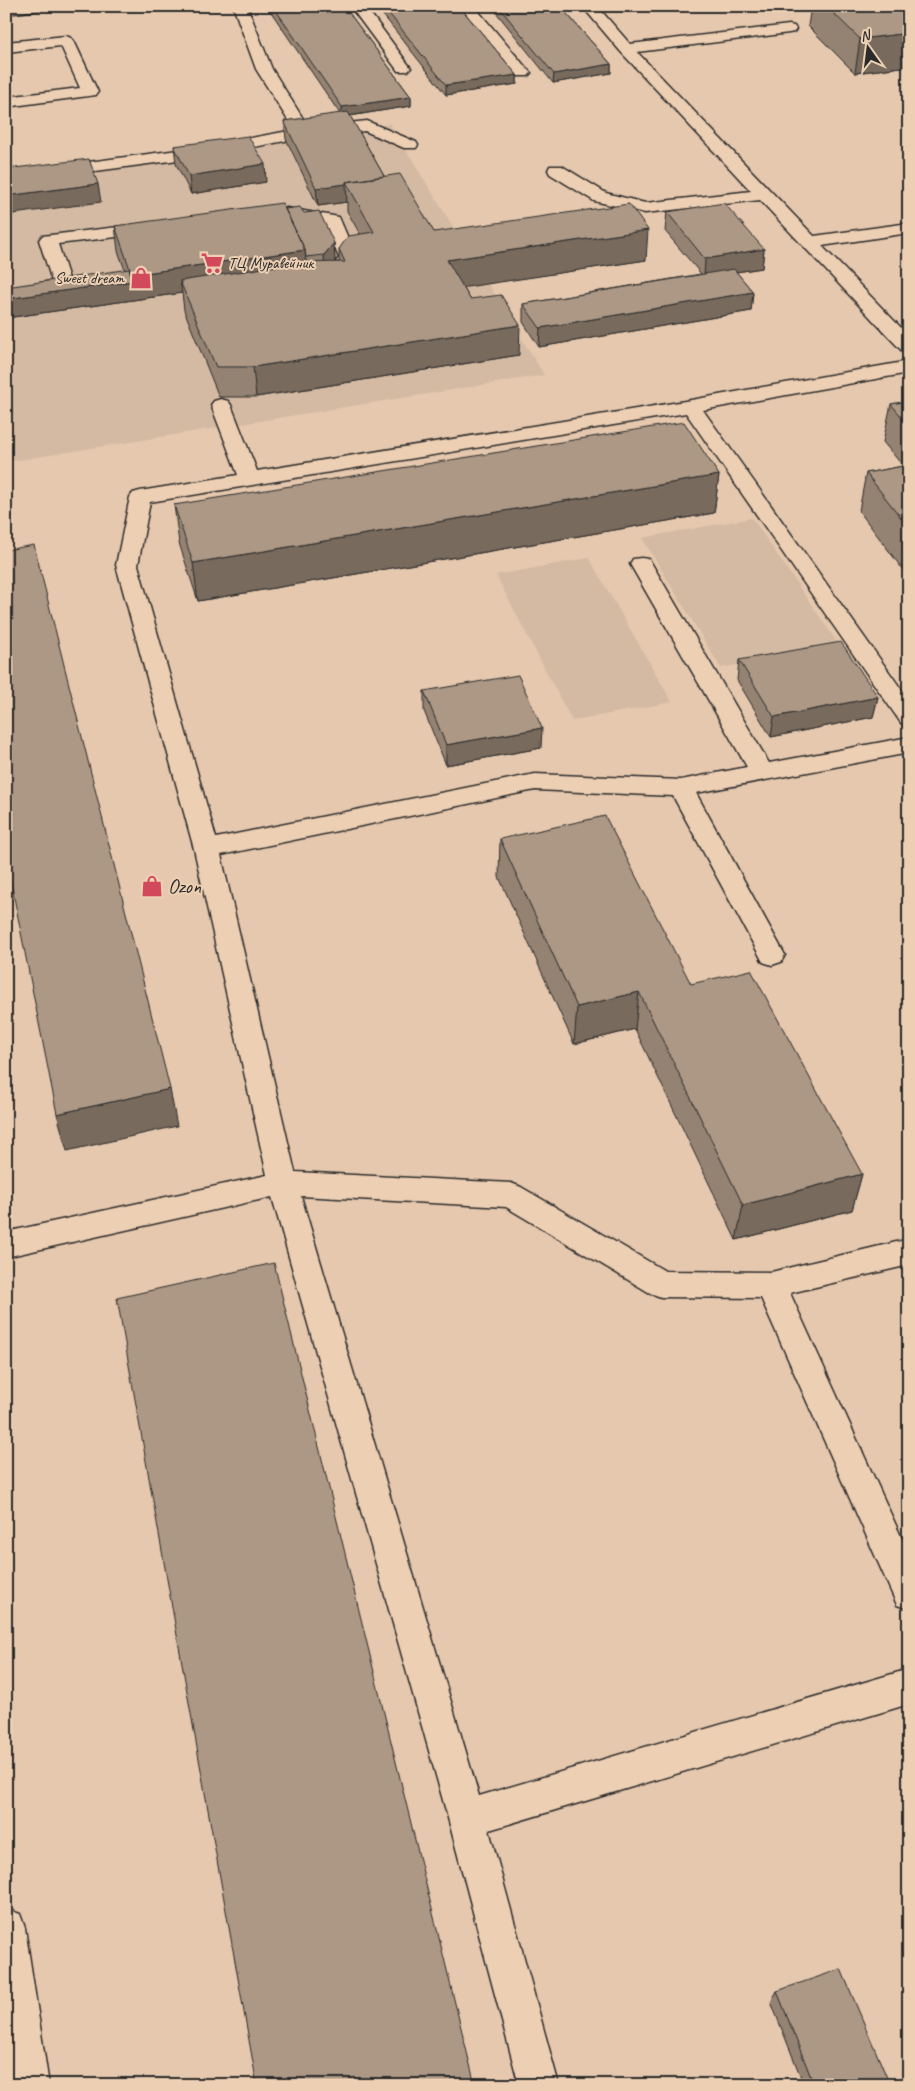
<svg xmlns="http://www.w3.org/2000/svg" width="915" height="2091" font-family="Caveat,sans-serif">
	<style>
		.built { fill: #d4baa2 }
		.lines { fill: none; stroke-linecap: round; stroke-linejoin: round }
		.minor-casing { stroke: #2b2b2b; stroke-width: 3 }
		.major-casing { stroke: #2b2b2b; stroke-width: 3 }
		.minor { fill: #edcfb3; fill-rule: evenodd }
		.major { fill: #edcfb3; fill-rule: evenodd }
		.wall { fill: #948372; stroke: #2b2b2b }
		.shaded-wall { fill: #786a5d; stroke: #2b2b2b }
		.building { fill: #ac9885; stroke: #2b2b2b }
		.labels { text-anchor: middle; dominant-baseline: central; stroke-width: 4; stroke-linejoin: round; paint-order: stroke }
		.far-poi-label { font-size: 16px; fill: #2b2b2b; stroke: #edcfb3; text-anchor: start }
		.poi-label { font-size: 20px; fill: #2b2b2b; stroke: #edcfb3; text-anchor: start }
	</style>
	<rect width="100%" height="100%" fill="#e5c8ae"/>
	<filter id="ink" filterUnits="userSpaceOnUse"><feTurbulence type="fractalNoise" baseFrequency=".02" numOctaves="2"/><feDisplacementMap in="SourceGraphic" scale="10" xChannelSelector="R" yChannelSelector="G"/><feConvolveMatrix kernelMatrix="1 2 1 2 8 2 1 2 1" color-interpolation-filters="sRGB"/></filter>
	<g filter="url(#ink)">
		<path class="built" d="M390 124 544 375 6 462V181L282 139Z
			M752 518 839 645 721 668 642 538Z
			M589 558 672 702 572 721 496 575Z"/>
		<g class="lines">
			<g class="minor-casing">
				<path id="minor" d="M233 6H247L272 69 312 133 310 136 208 156 6 183V173L208 146 294 130 256 69Z
					M350 6H365L411 68 408 71H398Z
					M459 6H474L528 70 531 73 528 76H518Z
					M582 6H597L630 44 789 25 794 26 796 29 794 32 789 33 637 52 814 236 909 223V233L822 246 909 336V353L902 351 760 200 645 213 594 201 550 174 548 170 550 166H562L606 193 645 203 751 191 621 52Z
					M66 36 71 38 74 41 98 92 96 95 6 107V97L80 88 61 46 6 52V42Z
					M367 121 416 142 418 145 416 148H404L365 131 320 136 314 134 312 131 314 128 320 126Z
					M287 208 339 217 357 259C349 270 341 282 327 279L324 275 339 258 326 225 281 217 278 213 281 209Z
					M152 223 158 224 161 228 158 232 58 244 71 285 68 289 6 300V289L52 281 39 240 42 236Z
					M909 361V373L703 410 909 700V726L901 723 686 413 150 502 138 565 216 838 535 774 681 780 747 767 630 564 633 559 641 558 649 559 652 564 769 763 909 737V753L696 793 785 955 781 962 772 965 763 962 673 796 535 790 221 855 295 1172 511 1183 521 1187 665 1271 771 1272 909 1239V1265L790 1293 909 1554V1609L897 1605 761 1298 661 1297 650 1293 506 1207 301 1196 479 1796 909 1669V1704L489 1830 559 2085H519L448 1818 272 1197 6 1257V1232L267 1175 194 849 116 565 130 497 133 493 140 491 238 475 211 405 214 401 221 399 228 401 231 405 257 471 691 400Z
					M6 1909 20 1914 25 1928 49 2085H9L6 2067Z"/>
			</g>
			<g class="major-casing">
				<path id="major" d="M6 6H46L39 10 6 14Z"/>
			</g>
			<use href="#minor" class="minor"/>
			<use href="#major" class="major"/>
		</g>
		<path class="wall" d="M267 6H344L411 97V106L350 116 384 176 434 232 646 260 463 287 470 299 519 355 256 397H219L184 310 182 293 6 318 125 270 118 251 115 226 285 209 304 213 334 243 335 262H339V249L360 234 347 211V202L318 206 286 139 284 121 340 114Z
			M376 6H459L517 75V84L446 95Z
			M491 6H560L611 64V73L553 83Z
			M811 6H900L909 14V66L855 73 808 26Z
			M174 146 266 182 191 194 176 164Z
			M667 212 764 249 762 268 736 272 753 292 751 311 539 347 523 322V304L701 274 665 231Z
			M909 401V575H907L859 511 866 473 903 466 883 442 891 404Z
			M719 475 714 513 198 601 179 543 174 505Z
			M739 660 878 697 873 717 771 737 737 680Z
			M424 691 541 748 446 765 424 711Z
			M500 839 691 984 862 1174 852 1210 736 1240 635 1029 574 1044 499 877Z
			M777 1991 890 2085H804L771 2002Z"/>
		<path class="shaded-wall" d="M909 33V66L855 73 860 39Z
			M611 64V73L553 83 554 74Z
			M517 75V84L446 95V85Z
			M411 97V106L342 117V107Z
			M265 164 266 182 191 194 189 176Z
			M98 184 101 202 6 215V196Z
			M346 184 347 202 318 206 316 188Z
			M648 230 646 260 447 290V260Z
			M334 243 335 262 325 274 324 255Z
			M764 249 762 268 704 277 705 259Z
			M305 250 307 276 180 281 182 293 6 318V299L133 281 132 275Z
			M753 292 751 311 539 347 540 328Z
			M520 325 519 355 256 397 253 367Z
			M719 475 714 513 198 601 193 563Z
			M878 697 873 717 771 737 774 717Z
			M542 728 541 748 446 765V745Z
			M639 992 635 1029 574 1044 577 1007Z
			M170 1089 177 1126 67 1151 57 1114Z
			M862 1174 852 1210 736 1240 743 1205Z"/>
		<path class="building" d="M273 6H344L411 97 342 107Z
			M383 6H459L517 75 446 85Z
			M498 6H560L611 64 554 74Z
			M826 6H900L909 14V33L860 39Z
			M348 112 384 176 346 182V184L316 188 284 121Z
			M248 136 265 164 189 176 174 146Z
			M89 159 98 184 6 196V169Z
			M400 174 434 232 629 204 648 230 447 260 470 299 501 295 520 325 253 367H216L180 281 296 263 345 262 339 249 348 236 374 232 346 182Z
			M282 203 305 250 132 275 115 226Z
			M724 203 764 249 705 259 667 212Z
			M300 207 304 213 319 211 334 243 324 255 306 257 305 250 285 209Z
			M129 269 133 281 6 299V287Z
			M734 269 753 292 540 328 523 304Z
			M909 401V426L891 404Z
			M684 422 719 475 193 563 174 505Z
			M909 465V528L866 473Z
			M34 545 170 1089 57 1114 6 857V550Z
			M841 642 878 697 774 717 739 660Z
			M518 675 542 728 446 745 424 691Z
			M605 816 691 984 751 970 862 1174 743 1205 639 992 577 1007 500 839Z
			M274 1263 475 2085H257L117 1298Z
			M841 1969 890 2085H814L777 1991Z"/>
	</g>
	<defs>
		<g id="supermarket-bare" transform="scale(1.725)"><path d="M-6-5.5h2.5l.6 2H6L4.5 2H-2.5L-4.4-4H-6ZM-1.5 3.2a1.3 1.3 0 1 0 .1 0ZM3 3.2a1.3 1.3 0 1 0 .1 0Z" fill="#d1495b" stroke="#edcfb3" stroke-width="2.5" paint-order="stroke"/></g>
		<g id="shop-bare" transform="scale(1.725)"><path d="M-5-2.5h2.3a2.7 3.5 0 0 1 5.4 0H5L5.5 6h-11ZM-1.5-2.5h3a1.5 2.3 0 0 0-3 0Z" fill="#d1495b" stroke="#edcfb3" stroke-width="2.5" paint-order="stroke"/></g>
	</defs>
	<g fill-rule="evenodd">
		<use href="#supermarket-bare" x="212" y="263"/>
		<use href="#shop-bare" x="141" y="278"/>
		<use href="#shop-bare" x="152" y="886"/>
	</g>
	<g class="labels">
		<g class="far-poi-label">
			<text x="228" y="263">ТЦ Муравейник</text>
			<text x="124" y="278" text-anchor="end">Sweet dream</text>
		</g>
		<g class="poi-label">
			<text x="168" y="886">Ozon</text>
		</g>
	</g>
	<rect width="915" height="2091" fill="none" stroke="#edcfb3" stroke-width="25"/>
	<rect x="12" y="12" width="890" height="2066" fill="none" stroke="#2b2b2b" stroke-width="2" filter="url(#ink)"/>
	<g transform="translate(868 48) rotate(346)" stroke="#edcfb3" stroke-width="4" paint-order="stroke">
	<path d="M0-4L9 19L0 12L-9 19Z" fill="#2b2b2b"/>
	<text y="-8" font-size="14" font-weight="bold" text-anchor="middle" fill="#2b2b2b">N</text>
	</g>
</svg>
